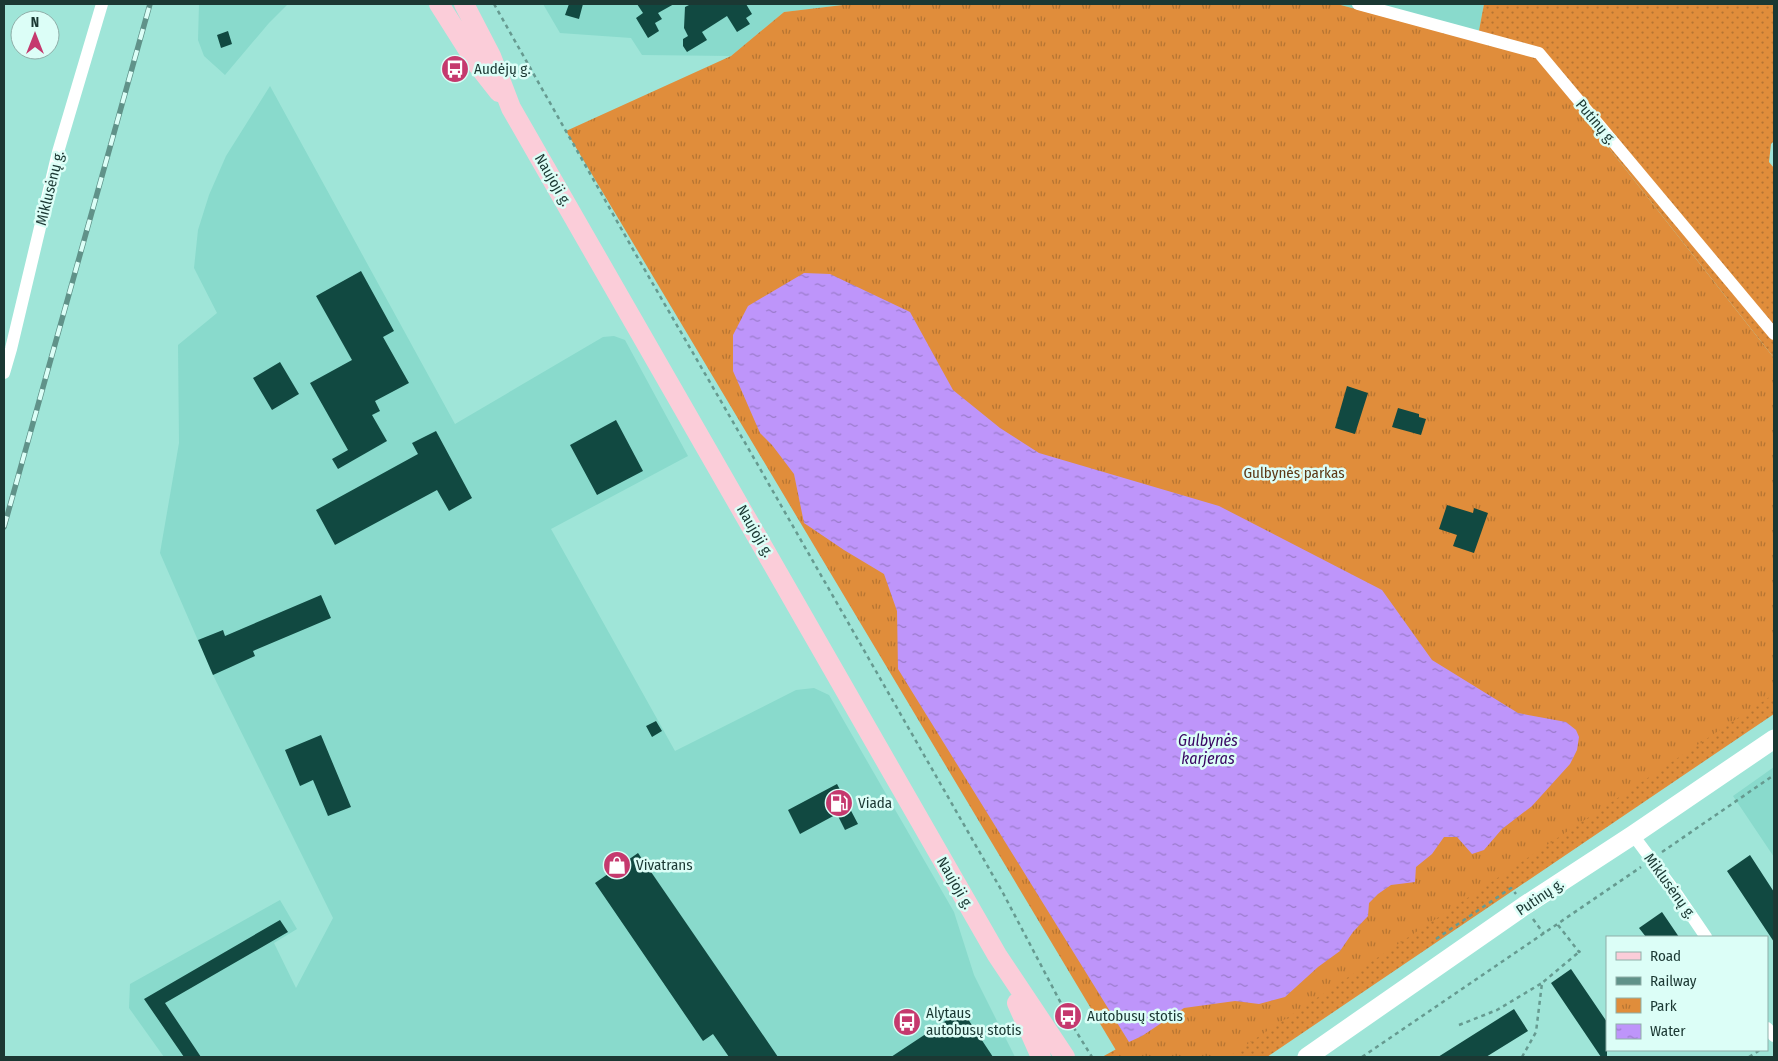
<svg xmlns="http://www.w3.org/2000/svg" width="1778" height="1061" font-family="'Fira Sans Condensed',sans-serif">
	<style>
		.built { fill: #89dacc }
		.grass { fill: url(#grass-dots) }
		.park { fill: url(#park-tufts) }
		.water { fill: url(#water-ripples) }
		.building { fill: #114941 }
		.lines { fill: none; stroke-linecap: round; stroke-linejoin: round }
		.path { stroke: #669a90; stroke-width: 2.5; stroke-dasharray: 4 4; stroke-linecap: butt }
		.street { stroke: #fff; stroke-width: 12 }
		.secondary { stroke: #fff; stroke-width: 19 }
		.primary { stroke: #fbcdd9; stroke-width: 20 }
		.rail-casing { stroke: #609289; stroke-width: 5.5 }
		.rail { stroke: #dcfef7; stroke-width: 4; stroke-dasharray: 11; stroke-linecap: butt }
		.labels { text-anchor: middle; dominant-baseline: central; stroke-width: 5; stroke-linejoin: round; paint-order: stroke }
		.poi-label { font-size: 15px; fill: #1b3833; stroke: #dcfef7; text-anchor: start }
		.street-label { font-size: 15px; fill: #1b3833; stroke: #dcfef7 }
		.park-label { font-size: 15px; fill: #5c3815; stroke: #dcfef7 }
		.water-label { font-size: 16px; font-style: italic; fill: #380562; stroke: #dcfef7 }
	</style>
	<defs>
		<pattern id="grass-dots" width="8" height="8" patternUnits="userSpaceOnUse" patternTransform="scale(1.25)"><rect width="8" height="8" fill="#e08d3b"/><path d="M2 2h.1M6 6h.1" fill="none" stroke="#b57432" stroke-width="1.8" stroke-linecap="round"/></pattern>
		<pattern id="park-tufts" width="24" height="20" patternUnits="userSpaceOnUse" patternTransform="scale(1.25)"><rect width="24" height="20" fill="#e08d3b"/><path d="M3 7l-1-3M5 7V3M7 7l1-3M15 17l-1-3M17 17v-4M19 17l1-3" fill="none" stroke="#b57432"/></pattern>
		<pattern id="water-ripples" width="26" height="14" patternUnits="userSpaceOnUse" patternTransform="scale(1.25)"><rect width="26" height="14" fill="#be95fa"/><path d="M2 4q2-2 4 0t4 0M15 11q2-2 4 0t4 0" fill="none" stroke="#9a7bcb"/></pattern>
	</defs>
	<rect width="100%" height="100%" fill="#9fe5d8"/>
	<path class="built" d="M199 4H288L269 23 225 75 204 56 198 40Z
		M543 4H851L784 12 731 56 642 55 631 38 560 33Z
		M1337 4H1484L1477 41Z
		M270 86 455 424 603 337 614 336 625 340 688 456 551 529 675 751 796 690 814 688 829 695 954 912 974 975 1015 1057H164L129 1008 130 984 280 900 297 929 274 943 296 988 333 918 213 675 160 553 179 443 178 345 217 313 194 268 198 230 209 195 226 156Z
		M1774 767V857L1733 796Z"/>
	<path class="grass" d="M1484 4H1774V141L1771 144 1769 162 1774 168V358L1538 58 1477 41Z
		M1774 598V714L1267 1057H1102L1129 1042Z"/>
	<path class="park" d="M851 4H1337L1538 58 1774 358V694L1228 1057H1120L566 131 731 56 784 12Z"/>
	<path class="water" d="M804 273 830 274 910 312 953 390 1000 428 1039 453 1219 506 1382 590 1432 660 1518 713 1566 722 1576 730 1579 737 1577 750 1570 764 1532 806 1502 829 1484 850 1472 854 1457 837H1444L1432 854 1416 867 1415 882 1391 885 1378 894 1369 903 1368 916 1353 932 1340 951 1318 967 1285 997 1259 1004 1235 1001 1184 1008 1142 1036 1129 1042 898 669 897 611 884 574 844 550 804 523 794 474 772 445 760 433 733 371V335L748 306Z"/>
	<path class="building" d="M569 4H583L579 19 565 15Z
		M637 4H674L658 13 662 19 655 23 659 31 648 38 636 18 643 13Z
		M691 4H746L752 14 746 18 750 24 737 32 727 16 702 32 707 40 687 52 683 46V39L688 36 684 28 685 7Z
		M228 31 232 44 221 48 217 35Z
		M361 271 394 331 383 337 409 383 375 401 380 411 372 415 387 441 338 469 332 459 348 450 310 383 352 360 316 296Z
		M280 362 299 394 272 410 253 378Z
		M1347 386 1368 393 1355 434 1335 428Z
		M1398 408 1419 414V417L1426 419 1421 435 1392 427Z
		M616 420 643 471 597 495 570 445Z
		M436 431 472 498 449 511 437 490 335 545 316 510 418 454 412 443Z
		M1447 505 1473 513 1474 508 1488 513 1474 553 1453 546 1457 535 1439 529Z
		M321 595 331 618 253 651 255 656 213 675 198 640 223 630 225 636Z
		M656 721 662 731 652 737 646 726Z
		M321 735 351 807 328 816 313 780 300 786 285 750Z
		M837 784 858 824 845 830 837 814 800 834 788 810Z
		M638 853 726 981 778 1057H729L713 1034 703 1041 595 883Z
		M1750 855 1774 892V942L1727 871Z
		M1662 912 1679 937H1646L1639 928Z
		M280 920 288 932 165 1003 201 1057H184L144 999Z
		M1571 969 1607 1022V1057H1601L1551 983Z
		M1514 1009 1528 1031 1486 1057H1438Z
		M962 1010 993 1057H891Z"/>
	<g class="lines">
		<path class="path" d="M494 4 635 253 755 460 1003 893 1074 1028 1092 1057
			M1662 852 1774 775
			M1533 919 1544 934
			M1558 925 1579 952 1582 950
			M1436 939 1511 888 1516 894
			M1459 1025 1497 1010 1542 983
			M1362 1057 1641 867
			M1522 1057 1536 1032 1542 983 1579 952
			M1749 1057 1760 1050"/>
		<path class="street" d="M1358 4 1539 53 1774 334
			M4 373 11 349 58 152 102 4
			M1633 835 1674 890 1706 937
			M1767 1028 1774 1036"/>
		<path class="secondary" d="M1307 1057 1524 906 1633 835 1774 739"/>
		<path class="primary" d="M439 4 477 64 499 92
			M464 4 491 56 511 108 997 955 1065 1057
			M1017 1003 1041 1057"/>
		<g class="rail-casing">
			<path id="rail" d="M4 527 150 4"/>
		</g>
		<use href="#rail" class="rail"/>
	</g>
	<defs>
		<g id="bus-disc" transform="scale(1.4375)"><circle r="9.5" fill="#c5396e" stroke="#dcfef7"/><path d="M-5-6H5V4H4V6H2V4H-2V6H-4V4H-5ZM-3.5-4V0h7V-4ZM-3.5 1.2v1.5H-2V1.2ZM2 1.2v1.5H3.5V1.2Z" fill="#fff"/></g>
		<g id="fuel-disc" transform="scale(1.4375)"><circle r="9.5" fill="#c5396e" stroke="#dcfef7"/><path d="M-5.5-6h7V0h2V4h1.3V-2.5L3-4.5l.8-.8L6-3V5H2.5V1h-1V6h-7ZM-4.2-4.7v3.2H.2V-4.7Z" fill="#fff"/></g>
		<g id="shop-disc" transform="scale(1.4375)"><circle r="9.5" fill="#c5396e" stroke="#dcfef7"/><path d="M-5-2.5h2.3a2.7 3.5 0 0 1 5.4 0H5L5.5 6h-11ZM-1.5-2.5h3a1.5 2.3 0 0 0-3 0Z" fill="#fff"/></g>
	</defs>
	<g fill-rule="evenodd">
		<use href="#bus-disc" x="455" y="69"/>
		<use href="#fuel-disc" x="839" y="803"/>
		<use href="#shop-disc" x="617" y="865"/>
		<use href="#bus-disc" x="1068" y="1016"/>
		<use href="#bus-disc" x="907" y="1022"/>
	</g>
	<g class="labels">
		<g class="poi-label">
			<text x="474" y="69">Audėjų g.</text>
			<text x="858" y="803">Viada</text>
			<text x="636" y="865">Vivatrans</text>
			<text x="926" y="1013">Alytaus<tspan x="926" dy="17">autobusų stotis</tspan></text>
			<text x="1087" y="1016">Autobusų stotis</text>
		</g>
		<g class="street-label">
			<text transform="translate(1596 122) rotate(50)">Putinų g.</text>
			<text transform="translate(553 180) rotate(60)">Naujoji g.</text>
			<text transform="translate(50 188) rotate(-76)">Miklusėnų g.</text>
			<text transform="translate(755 531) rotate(60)">Naujoji g.</text>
			<text transform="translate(955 883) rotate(60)">Naujoji g.</text>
			<text transform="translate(1670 886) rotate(54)">Miklusėnų g.</text>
			<text transform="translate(1540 897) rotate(-34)">Putinų g.</text>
		</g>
		<g class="park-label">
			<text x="1294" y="473">Gulbynės parkas</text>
		</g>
		<g class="water-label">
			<text x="1208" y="740">Gulbynės<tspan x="1208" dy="18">karjeras</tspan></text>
		</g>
	</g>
	<rect width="1778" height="1061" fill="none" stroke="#1b3833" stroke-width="10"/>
	<rect x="1606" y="936" width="162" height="115" fill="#dcfef7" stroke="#8fafa9"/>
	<rect x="1616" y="952" width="25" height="8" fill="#fbcdd9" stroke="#8fafa9"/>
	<text x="1650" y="961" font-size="15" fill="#1b3833">Road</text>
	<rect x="1616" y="977" width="25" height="8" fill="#609289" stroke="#8fafa9"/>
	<text x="1650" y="986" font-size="15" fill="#1b3833">Railway</text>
	<rect x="1616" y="998" width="25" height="15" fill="url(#park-tufts)" stroke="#8fafa9"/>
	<text x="1650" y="1011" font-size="15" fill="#1b3833">Park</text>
	<rect x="1616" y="1024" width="25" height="15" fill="url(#water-ripples)" stroke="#8fafa9"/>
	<text x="1650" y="1036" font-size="15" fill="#1b3833">Water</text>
	<g transform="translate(35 35)"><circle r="24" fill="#dcfef7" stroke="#8fafa9"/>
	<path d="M0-4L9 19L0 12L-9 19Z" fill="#c5396e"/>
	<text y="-8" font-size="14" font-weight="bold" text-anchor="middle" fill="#1b3833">N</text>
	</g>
</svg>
